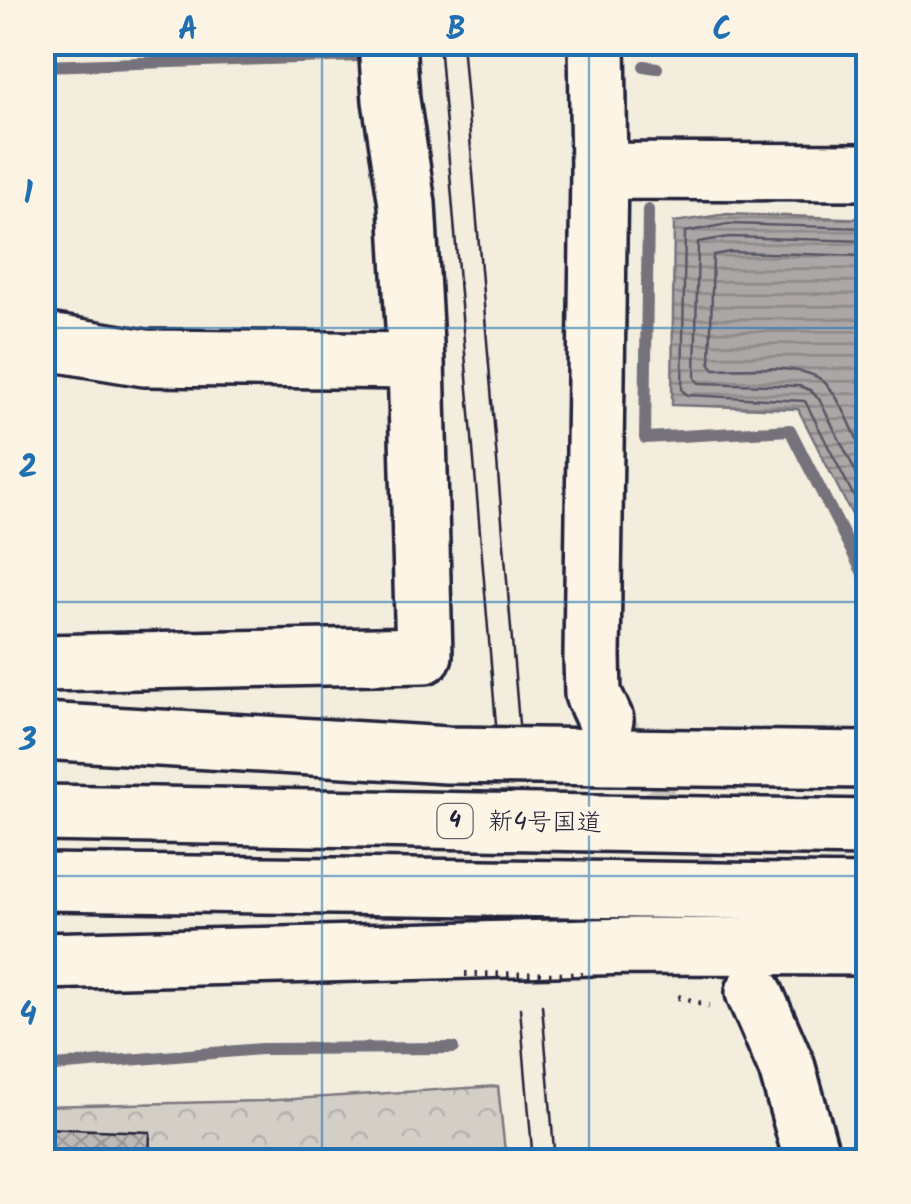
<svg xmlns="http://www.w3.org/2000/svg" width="911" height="1204" font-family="Kalam,'Klee One',sans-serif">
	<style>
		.forest { fill: url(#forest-crowns); stroke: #7b7880; stroke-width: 2.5 }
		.water { fill: url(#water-rules); stroke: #75727b; stroke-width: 2.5 }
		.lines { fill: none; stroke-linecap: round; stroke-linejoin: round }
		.shore { stroke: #595766; stroke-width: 2.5 }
		.stream { stroke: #75727b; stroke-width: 12 }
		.building { fill: url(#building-cross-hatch); stroke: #22223b; stroke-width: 2.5 }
		.minor-tunnel { stroke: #c9c4bd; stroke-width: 55; stroke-dasharray: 55 28; stroke-linecap: butt }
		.minor-casing { stroke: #22223b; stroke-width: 62 }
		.highway-casing { stroke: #22223b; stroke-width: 62 }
		.path { stroke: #22223b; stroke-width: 6; stroke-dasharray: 2.5 8; stroke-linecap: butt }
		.minor { stroke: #fcf5e5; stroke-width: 55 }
		.highway { stroke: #fcf5e5; stroke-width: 55 }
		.tram { stroke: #22223b; stroke-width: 2.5 }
		.path-bridge { stroke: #22223b; stroke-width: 6; stroke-dasharray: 2.5 8; stroke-linecap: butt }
		.grid { fill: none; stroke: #1f6fb2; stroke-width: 2.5; stroke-opacity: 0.55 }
		.labels { text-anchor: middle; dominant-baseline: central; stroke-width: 9; stroke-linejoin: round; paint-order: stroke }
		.shield { fill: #fcf5e5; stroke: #63616e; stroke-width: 2.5 }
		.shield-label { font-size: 22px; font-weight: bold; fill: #22223b }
		.street-label { font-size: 25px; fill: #22223b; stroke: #fcf5e5 }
		.neatline { fill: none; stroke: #1f6fb2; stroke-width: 4 }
		.grid-label { font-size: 32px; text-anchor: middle; font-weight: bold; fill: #1f6fb2 }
	</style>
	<defs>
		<pattern id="forest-crowns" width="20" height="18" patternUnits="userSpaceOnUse" patternTransform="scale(2.5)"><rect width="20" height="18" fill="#d4cfc6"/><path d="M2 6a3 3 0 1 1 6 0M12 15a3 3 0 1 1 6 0" fill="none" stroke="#b6b1ab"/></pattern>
		<pattern id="water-rules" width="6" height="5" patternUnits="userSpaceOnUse" patternTransform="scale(2.5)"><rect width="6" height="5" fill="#aca7a6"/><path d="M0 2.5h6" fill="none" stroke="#8c8888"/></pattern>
		<pattern id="building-cross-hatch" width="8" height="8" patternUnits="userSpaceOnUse" patternTransform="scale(2.5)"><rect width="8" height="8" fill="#bfbab6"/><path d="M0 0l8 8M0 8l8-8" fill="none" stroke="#9b9795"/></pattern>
	</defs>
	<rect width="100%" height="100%" fill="#f3edde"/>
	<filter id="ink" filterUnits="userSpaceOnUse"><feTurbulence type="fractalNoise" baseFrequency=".01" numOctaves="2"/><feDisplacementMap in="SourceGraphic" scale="20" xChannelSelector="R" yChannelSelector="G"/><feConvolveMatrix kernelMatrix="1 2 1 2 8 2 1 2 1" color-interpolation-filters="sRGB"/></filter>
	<g filter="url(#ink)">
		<path class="forest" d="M498 1086 506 1161H43L42 1106 262 1101Z"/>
		<path class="water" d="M727 214 868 219V546L798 409 672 405 674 222Z"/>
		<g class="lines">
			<path class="shore" d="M868 228 728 224 685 232 682 390 687 395 805 401 868 524
				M868 241 729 237 698 242 695 378 699 383 799 386 810 390 819 399 868 496
				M868 256 730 252 713 255 710 364 714 369C741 369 803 363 823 381 841 396 857 441 868 463"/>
			<path class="stream" d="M42 66 360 56
				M644 66 657 68
				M648 210 645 438 790 430 868 583
				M867 1040H868
				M42 1067 261 1049 453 1048"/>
		</g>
		<path class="building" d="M42 1128 150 1132 149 1162H42Z"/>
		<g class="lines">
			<path class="minor-tunnel" d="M605 720 719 928"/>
			<g class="minor-casing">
				<path id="minor" d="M597 42 599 171 592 657 593 694 605 720
					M599 171 868 172
					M42 341 145 358 416 361
					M42 663 424 655 416 361 407 204 391 100 387 42
					M754 992 787 1068 813 1162"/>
			</g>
			<g class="highway-casing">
				<path id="highway" d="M42 731 447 755 868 760
					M42 813 868 828
					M42 882 868 893
					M42 961 632 946 868 947"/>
			</g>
			<path class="path" d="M678 997 709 1006"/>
			<use href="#minor" class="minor"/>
			<use href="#highway" class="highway"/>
			<path class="tram" d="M439 42 496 724
				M462 42 519 724
				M542 1005 555 1162
				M520 1008 533 1162"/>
			<path class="path-bridge" d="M465 974 590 975"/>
		</g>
	</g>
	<path class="grid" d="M322 42V1162M589 42V1162M42 328H868M42 602H868M42 876H868"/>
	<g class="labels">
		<rect class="shield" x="437.5" y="804" width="35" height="34" rx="8"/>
		<g class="shield-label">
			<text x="455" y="821">4</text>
		</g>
		<g class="street-label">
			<text transform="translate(545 823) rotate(1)">新4号国道</text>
		</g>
	</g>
	<rect width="911" height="1204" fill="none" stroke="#fcf5e5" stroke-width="110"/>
	<rect x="55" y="55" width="801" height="1094" class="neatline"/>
	<g class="grid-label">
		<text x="188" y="39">A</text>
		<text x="456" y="39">B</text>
		<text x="722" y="39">C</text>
		<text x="28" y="203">1</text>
		<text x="28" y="477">2</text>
		<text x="28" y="750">3</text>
		<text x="28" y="1024">4</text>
	</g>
</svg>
